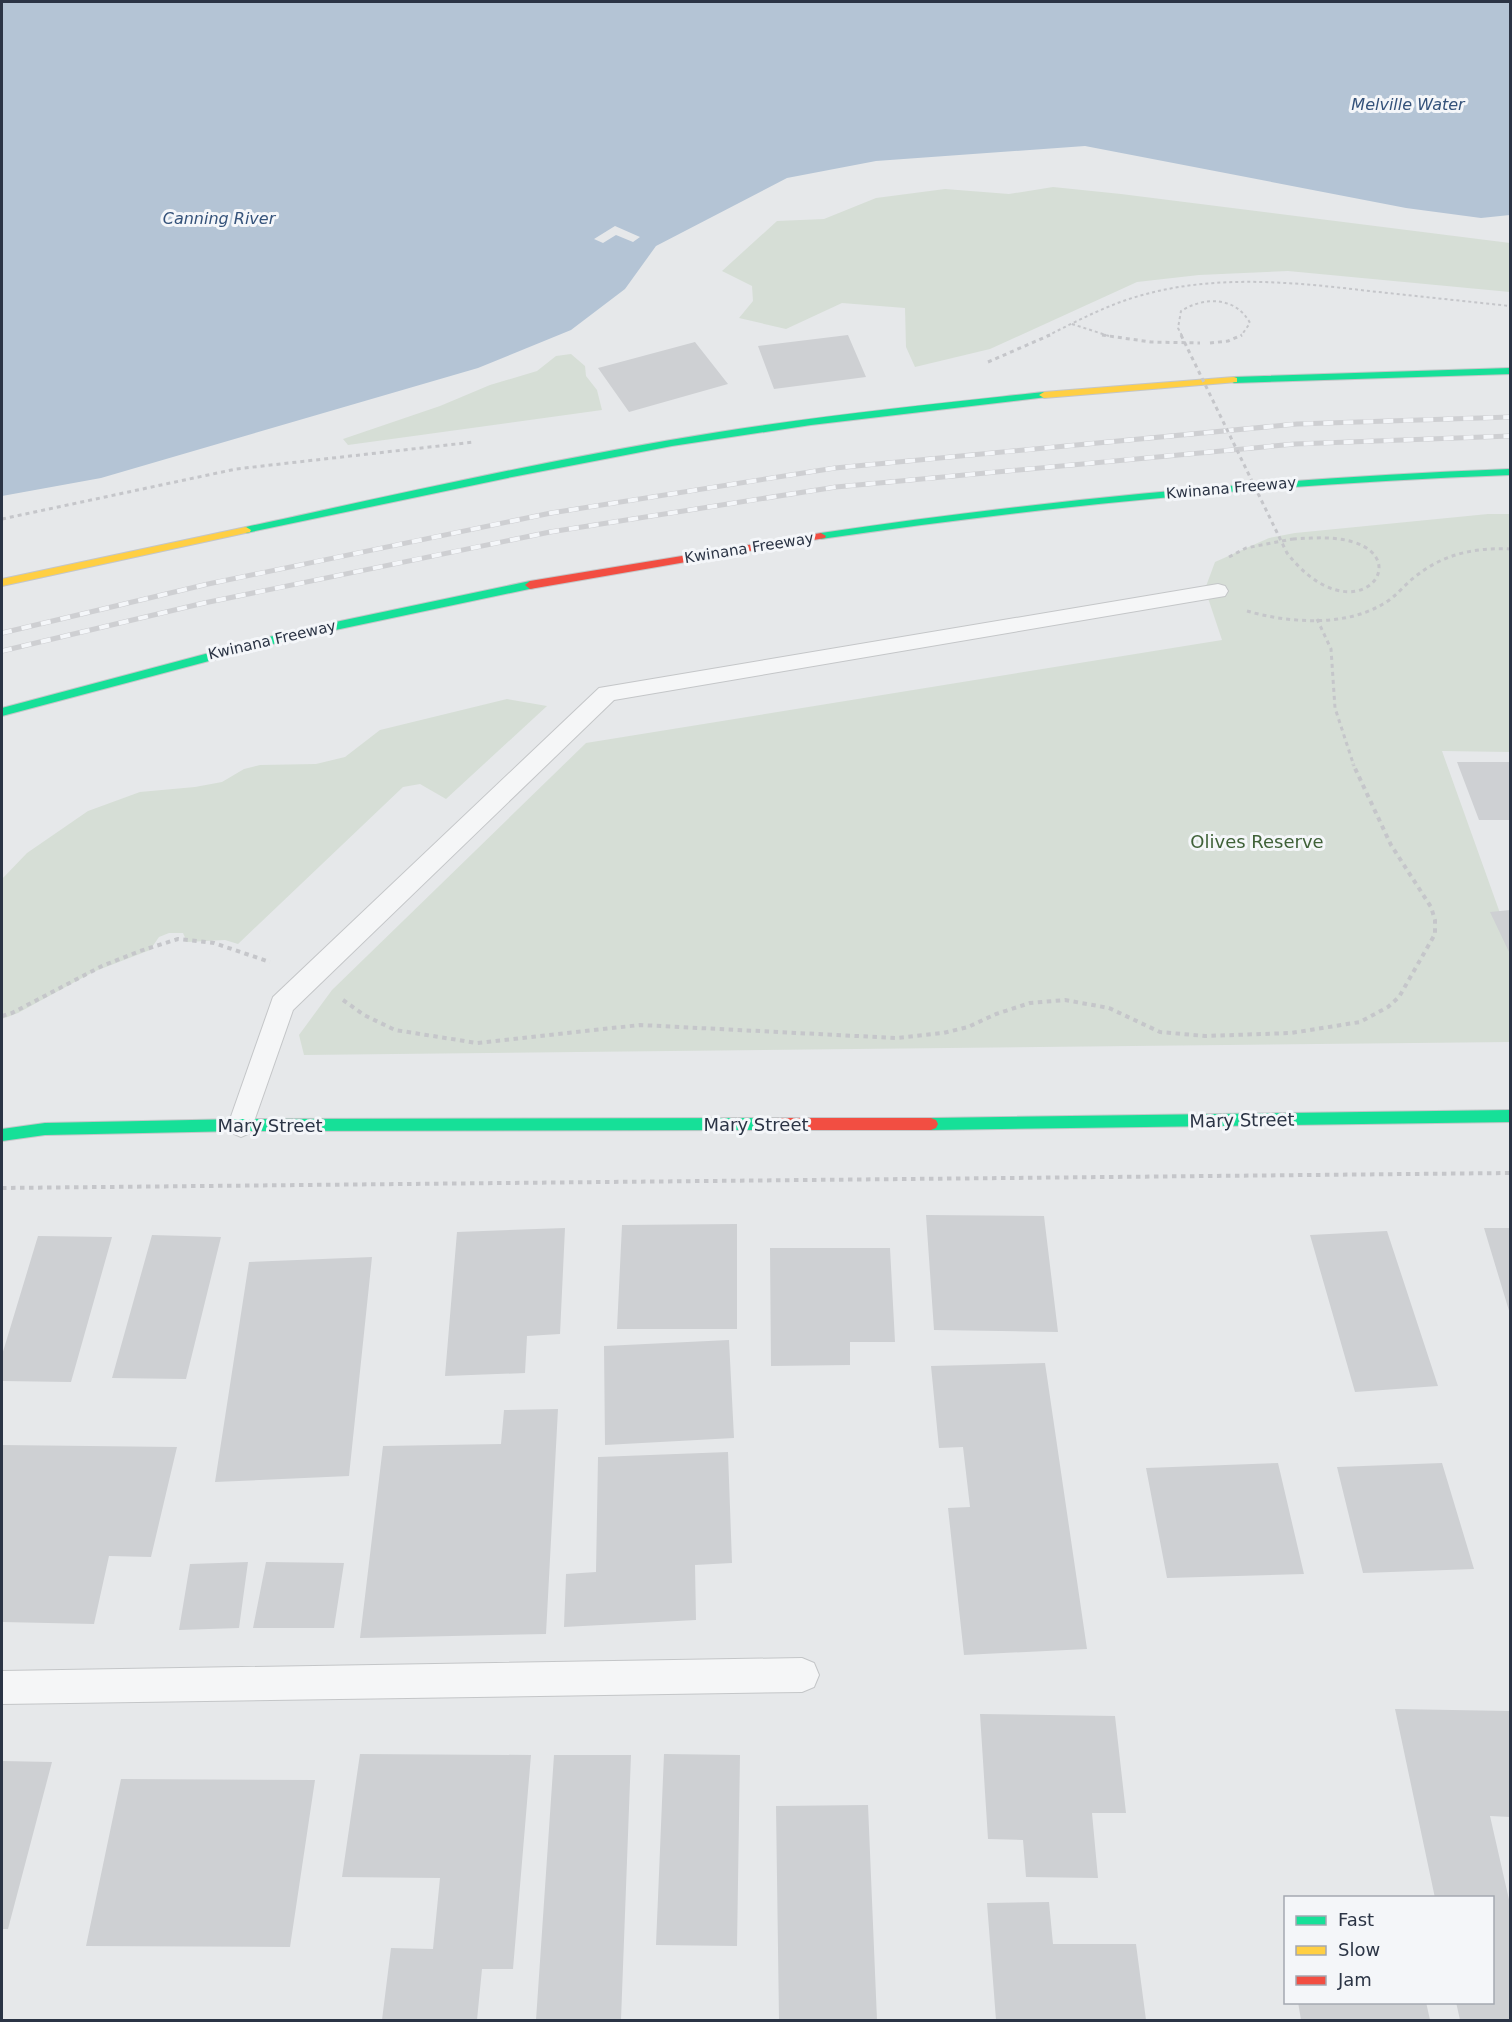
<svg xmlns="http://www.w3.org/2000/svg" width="1512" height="2022" font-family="'DejaVu Sans',sans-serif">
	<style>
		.green { fill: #d6ded6 }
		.water { fill: #b4c4d5 }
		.pier { fill: #e6e8ea }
		.building { fill: #ced0d3 }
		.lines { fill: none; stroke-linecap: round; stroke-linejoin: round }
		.lane-casing { stroke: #c4c6c8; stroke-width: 2 }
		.fast-casing { stroke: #c4c6c8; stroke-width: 2 }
		.slow-casing { stroke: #c4c6c8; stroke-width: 2 }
		.jam-casing { stroke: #c4c6c8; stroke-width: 2 }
		.path-far2 { stroke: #c5c6ca; stroke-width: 2; stroke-dasharray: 3 3; stroke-linecap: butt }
		.path-far1 { stroke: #c5c6ca; stroke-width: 3; stroke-dasharray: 4 4; stroke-linecap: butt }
		.path { stroke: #c5c6ca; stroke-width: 4; stroke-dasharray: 4.5 4.5; stroke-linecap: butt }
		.lane { fill: #f5f6f7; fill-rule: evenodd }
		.fast { fill: #16e098; fill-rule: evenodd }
		.slow { fill: #ffcf43; fill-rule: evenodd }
		.jam { fill: #f24e42; fill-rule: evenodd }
		.rail-casing { stroke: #cecfd2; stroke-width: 5 }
		.rail { stroke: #f4f6f9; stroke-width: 4; stroke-dasharray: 10; stroke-linecap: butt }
		.path-bridge-far1 { stroke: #c5c6ca; stroke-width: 2; stroke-dasharray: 3 3; stroke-linecap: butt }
		.path-bridge { stroke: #c5c6ca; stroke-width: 3; stroke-dasharray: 4 4; stroke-linecap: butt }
		.labels { text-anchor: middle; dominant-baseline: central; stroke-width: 6; stroke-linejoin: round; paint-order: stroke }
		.far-street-label { font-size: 15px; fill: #2b3445; stroke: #f4f6f9 }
		.far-water-label { font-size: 16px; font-style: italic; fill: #34527a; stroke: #f4f6f9 }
		.park-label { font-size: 18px; fill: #3f6138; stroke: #f4f6f9 }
		.street-label { font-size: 18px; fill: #2b3445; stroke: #f4f6f9 }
	</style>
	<rect width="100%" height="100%" fill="#e6e8ea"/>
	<path class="green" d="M1053 187 1121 194 1510 243V292L1288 271 1199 275 1137 282 990 349 915 367 906 347 905 308 842 303 786 329 739 318 753 301 752 286 722 271 777 221 824 219 876 198 945 189 1009 194Z
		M571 354 585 366 586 376 597 390 602 410 348 445 343 439 440 406 490 385 537 371 556 356Z
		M1488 514H1510V752L1442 751 1510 941V1042L304 1055 299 1035 332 990 586 743 1222 640 1205 589 1215 562 1269 538 1295 533Z
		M507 699 547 706 446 799 420 784 403 787 238 944 225 940 187 942 183 933H169L159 937 150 950 93 972 18 1013 2 1019V879L27 853 88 811 140 792 195 787 222 782 244 769 260 765 316 764 345 757 380 730Z"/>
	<path class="water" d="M2 2H1510V215L1481 218 1406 208 1085 146 876 161 787 178 656 246 625 289 571 330 478 368 101 478 2 496Z"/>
	<path class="pier" d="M615 226 640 237 633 242 616 235 603 243 594 239Z"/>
	<path class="building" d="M848 335 866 377 774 389 758 346Z
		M695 342 728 384 629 412 598 368Z
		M1457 762H1510V820H1479Z
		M1510 910V954L1490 912Z
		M926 1215 1044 1216 1058 1332 934 1330Z
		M737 1224V1329H617L622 1225Z
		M565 1228 560 1334 527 1336 525 1373 445 1376 457 1232Z
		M1484 1228H1510V1314Z
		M1387 1231 1438 1386 1355 1392 1310 1235Z
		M152 1235 221 1237 186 1379 112 1378Z
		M38 1236 112 1237 71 1382 2 1381V1355Z
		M770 1248H890L895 1342H850V1365L771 1366Z
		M372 1257 349 1476 215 1482 249 1262Z
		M729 1340 734 1438 605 1445 604 1346Z
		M1045 1363 1087 1649 964 1655 948 1508 970 1507 963 1447 939 1448 931 1366Z
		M558 1409 546 1634 360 1638 383 1446 501 1444 504 1410Z
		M2 1445 177 1447 151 1557 109 1556 94 1624 2 1622Z
		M728 1452 732 1563 695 1565 696 1620 564 1627 566 1574 596 1572 598 1457Z
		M1278 1463 1304 1574 1167 1578 1146 1468Z
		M1442 1463 1474 1569 1363 1573 1337 1467Z
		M248 1562 239 1628 179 1630 190 1564Z
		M266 1562 344 1563 334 1628H253Z
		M1395 1709 1510 1711V1817L1490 1816 1510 1904V2020H1460L1456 2002H1492V1898H1435Z
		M980 1714 1115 1716 1126 1813H1092L1098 1878 1026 1877 1023 1840 988 1839Z
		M360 1754 531 1755 513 1969H482L477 2020H382L391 1948 433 1949 440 1878 342 1877Z
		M664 1754 740 1755 737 1946 656 1945Z
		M554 1755H631L621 2020H536Z
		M2 1761 52 1762 8 1929H2Z
		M121 1779 315 1780 290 1947 86 1946Z
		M868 1805 877 2020H779L776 1806Z
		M1049 1902 1053 1944H1136L1146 2020H996L987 1903Z
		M1298 2002H1426L1430 2020H1301Z"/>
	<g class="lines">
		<g class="lane-casing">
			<path id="lane" d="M1218 584 1225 586 1228 591 1225 596 614 700 293 1010 250 1133 241 1137 232 1133 228 1125 273 997 599 688Z
				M802 1658 814 1663 819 1675 814 1687 802 1692 2 1704V1671Z"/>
		</g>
		<g class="fast-casing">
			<path id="fast" d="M1510 368V374L1234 383 1229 380 1234 377Z
				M1044 392 1049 395 1047 397 811 425 672 446 512 477 246 533 241 530 246 527C403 493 560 457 719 432 827 415 935 404 1044 392Z
				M1510 469V475C1279 484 1050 505 821 539L816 536 821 533C1050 499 1279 478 1510 469Z
				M530 581 535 585 534 588 288 640 2 716V708L288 632Z
				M1510 1110V1122L931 1130 926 1128 924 1124 926 1120 931 1118Z
				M766 1118 771 1120 773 1124 771 1128 766 1130 241 1131 45 1135 2 1141V1129L45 1123 241 1119Z"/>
		</g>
		<g class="slow-casing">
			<path id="slow" d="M1234 377 1237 378V382L1044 398 1039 395 1044 392Z
				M246 527 251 530 250 532 2 586V579Z"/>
		</g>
		<g class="jam-casing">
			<path id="jam" d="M821 533 826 536 825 538 530 589 525 585 530 581Z
				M766 1118H931L936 1120 938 1124 936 1128 931 1130H766L761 1128 759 1124 761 1120Z"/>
		</g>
		<path class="path-far2" d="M1072 324 1109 336
			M1047 336C1077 321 1107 305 1139 296 1214 274 1293 282 1369 291 1416 296 1463 301 1510 306"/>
		<path class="path-far1" d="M1102 335 1151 342 1200 343
			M988 362 1050 335
			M2 519 236 469 474 442
			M1229 557 1246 548 1293 539
			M1247 611C1288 623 1345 627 1383 604 1394 598 1402 588 1411 580 1440 555 1473 547 1510 549
			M1317 619 1331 649 1335 708 1354 766"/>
		<path class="path" d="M343 1000 364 1015 395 1030 477 1043 640 1025 896 1038 943 1033 968 1027 996 1014 1030 1003 1065 1000 1109 1008 1160 1032 1205 1036 1291 1033 1360 1022 1388 1007 1399 997 1435 934V920L1431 907 1391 845 1353 764
			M2 1016 12 1013 102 966 140 951 178 939 214 943 270 962
			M2 1188 1510 1173"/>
		<use href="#lane" class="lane"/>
		<use href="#fast" class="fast"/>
		<use href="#slow" class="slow"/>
		<use href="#jam" class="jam"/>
		<g class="rail-casing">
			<path id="rail" d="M2 633 208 584 551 513 835 468 1297 424 1510 417
				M2 651 204 603 550 532 836 487 1295 444 1510 436"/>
		</g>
		<use href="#rail" class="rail"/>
		<path class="path-bridge-far1" d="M1182 336 1178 328 1181 311C1205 296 1236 297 1250 323L1241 336"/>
		<path class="path-bridge" d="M1181 335 1287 553C1353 637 1416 561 1353 542 1334 536 1313 538 1293 539
			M1210 343 1228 341 1242 335"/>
	</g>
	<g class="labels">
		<g class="far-street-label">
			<text transform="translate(1231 488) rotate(-5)">Kwinana Freeway</text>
			<text transform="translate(749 548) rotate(-9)">Kwinana Freeway</text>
			<text transform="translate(272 640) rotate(-13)">Kwinana Freeway</text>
		</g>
		<g class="far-water-label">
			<text x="1408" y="104">Melville Water</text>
			<text x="219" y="218">Canning River</text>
		</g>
		<g class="park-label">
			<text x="1257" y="841">Olives Reserve</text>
		</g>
		<g class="street-label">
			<text transform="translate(1242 1120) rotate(-1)">Mary Street</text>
			<text x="756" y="1124">Mary Street</text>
			<text x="270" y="1125">Mary Street</text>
		</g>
	</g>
	<rect width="1512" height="2022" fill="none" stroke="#2b3445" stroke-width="6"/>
	<rect x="1284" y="1896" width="210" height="108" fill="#f4f6f9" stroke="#a4a8b1" stroke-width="1.5"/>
	<rect x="1296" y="1916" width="30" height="9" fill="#16e098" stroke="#a4a8b1" stroke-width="1.5"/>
	<text x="1338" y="1926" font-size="18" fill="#2b3445">Fast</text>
	<rect x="1296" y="1946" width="30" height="9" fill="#ffcf43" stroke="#a4a8b1" stroke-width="1.5"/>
	<text x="1338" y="1956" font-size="18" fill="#2b3445">Slow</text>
	<rect x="1296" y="1976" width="30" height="9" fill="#f24e42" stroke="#a4a8b1" stroke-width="1.5"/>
	<text x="1338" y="1986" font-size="18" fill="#2b3445">Jam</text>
</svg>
